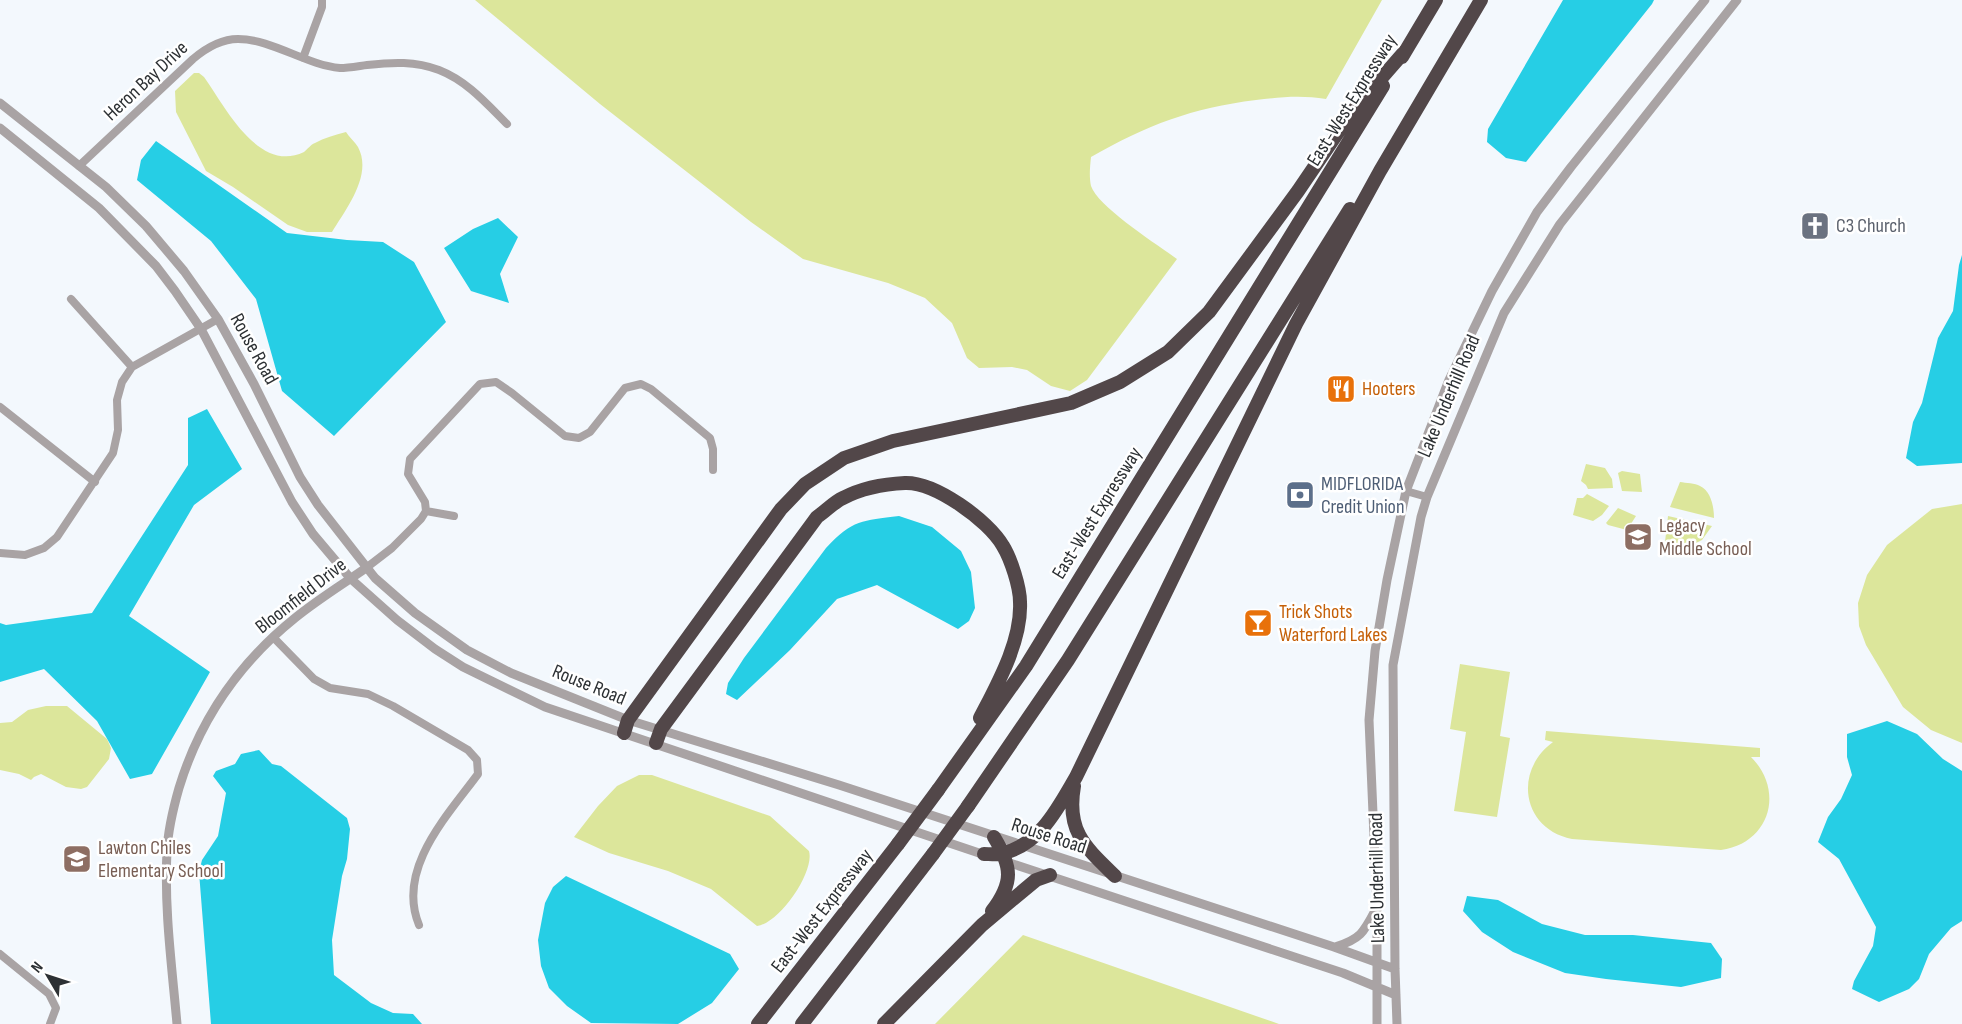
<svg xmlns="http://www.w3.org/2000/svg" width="1962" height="1024" font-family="'Sofia Sans Condensed',sans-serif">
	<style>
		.green { fill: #dce69b }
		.water { fill: #26cee5 }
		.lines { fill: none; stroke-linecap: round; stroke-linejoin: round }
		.minor { stroke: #a9a3a4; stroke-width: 8 }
		.tertiary { stroke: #a9a3a4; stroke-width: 9 }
		.motorway { stroke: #524749; stroke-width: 14 }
		.motorway-bridge { stroke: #524749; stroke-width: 14 }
		.labels { text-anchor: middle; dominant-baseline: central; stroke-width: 5; stroke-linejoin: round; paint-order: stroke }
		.street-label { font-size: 20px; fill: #2d3134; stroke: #fff }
		.worship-label { font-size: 20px; fill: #5b616d; stroke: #fff; text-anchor: start }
		.food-label { font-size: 20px; fill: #c56008; stroke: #fff; text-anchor: start }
		.service-label { font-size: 20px; fill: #4e5e75; stroke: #fff; text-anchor: start }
		.education-label { font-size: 20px; fill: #785e54; stroke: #fff; text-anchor: start }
	</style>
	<rect width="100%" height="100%" fill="#f3f8fd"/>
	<path class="green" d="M475 0H1382L1326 99C1302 95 1280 97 1256 100 1192 108 1147 125 1091 157 1090 167 1089 176 1091 186 1098 207 1158 245 1177 259L1087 380 1070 391 1051 386 1027 370 1012 367 979 368 967 358 952 323 925 298 888 283 803 259 751 222 600 104Z
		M194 73H199L204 77C225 106 258 174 304 152 308 149 310 145 315 143 324 138 335 135 346 132 349 137 355 142 358 147 373 175 346 209 332 232H307L288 225 233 187 206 171 176 112 175 91Z
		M1586 464 1605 468 1612 479 1613 488 1588 489 1586 485 1581 481Z
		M1622 471 1640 474 1642 492 1622 491 1618 473Z
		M1680 482C1686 483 1695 483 1700 486 1711 491 1714 507 1714 518L1670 507Z
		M1587 494 1609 506 1602 515 1593 521 1573 515 1577 498H1583Z
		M1962 504V743L1931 730 1903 707 1866 645 1859 626 1858 603 1867 575 1887 545 1932 509Z
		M1618 508 1636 516 1627 530 1608 525 1606 523Z
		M1668 516 1712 526 1702 540 1686 548 1665 542Z
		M1460 664 1510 672 1500 736 1510 738 1497 817 1454 811 1466 732 1450 729Z
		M46 706H67L107 739 111 748 109 759 87 787 81 789 66 787 41 774 34 777 31 780 19 774 0 770V723L12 722 28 710Z
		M1546 731 1760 748V757H1751C1785 791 1770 843 1721 850L1572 839C1522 829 1513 771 1553 742L1545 740Z
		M639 775H652L770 816 809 851C815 871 780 923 757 926L711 889 668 871 609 853 574 837 598 806 617 786Z
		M1023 935 1279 1024H935Z"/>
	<path class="water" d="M1563 0H1654L1652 4 1526 162 1506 158 1487 142 1488 129Z
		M156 141 287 233 347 240 383 242 414 262 446 322 334 436 282 391 256 299 211 241 137 180 141 160Z
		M498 218 518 237 500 274 509 303 471 291 444 248 473 229Z
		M1962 255V463L1917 466 1906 458 1913 422 1922 403 1938 338 1953 311 1959 265Z
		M207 409 242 469 194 505 129 616 210 672 152 774 130 779 97 721 44 669 0 682V623L6 625 92 613 188 465V418Z
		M899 516 932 527 961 551 971 572 975 608 969 621 958 629 877 585 837 599 790 650 737 700 726 694 728 683 744 658 826 548C853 519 862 521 899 516Z
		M1887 721 1917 734 1943 759 1962 771V921L1951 928 1929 954 1919 979 1909 989 1879 1002 1852 989 1854 981 1873 946 1876 927 1839 859 1818 842 1828 817 1841 799 1852 775 1847 757V734Z
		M259 750 272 764 281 766 347 818 350 829 347 859 342 876 332 940 334 975 371 1003 393 1013 413 1014 422 1024H211L199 872 202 860 218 836 226 793 213 776 216 771 235 764 241 754Z
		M566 876 730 954 739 969 712 1003 678 1024 591 1023 567 1006 549 988 541 966 538 940 545 903 553 887Z
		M1467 896 1498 900 1542 924 1585 935H1633L1711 943 1722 959 1721 978 1681 987 1606 979 1565 973 1513 952 1482 932 1463 911Z"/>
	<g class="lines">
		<path class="minor" d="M303 58 322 7V0
			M79 166 193 59C206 48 221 39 238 39 272 39 306 65 340 68 348 68 359 66 367 65 393 62 415 61 439 70 467 81 486 103 507 124
			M71 299 132 367
			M0 407 95 482
			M1406 491 1427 497
			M426 511 454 516
			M0 553 25 555 44 548 57 537 113 453 118 430 117 400 122 382 132 367 218 319
			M366 568 392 548 421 519 426 511 425 502 408 474 410 459 480 384 496 382 512 393 565 436 579 438 590 432 625 388 641 384 651 389 710 438 713 449V470
			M273 637 314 679 330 688 368 694 393 706 468 750 477 760 478 774C447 816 396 869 419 925
			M0 954 49 994 56 1008 50 1024"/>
		<path class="tertiary" d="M0 103 106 187 146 226 184 271 218 319 254 384 300 477 318 505 375 578 415 613 467 650 511 673 628 720 839 785 1334 947 1395 969
			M0 128 99 208 156 266 175 291 201 329 292 502 313 534 351 579 397 620 435 649 463 667 545 707 988 856
			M1004 861 1343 973 1396 995
			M1335 947C1361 939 1364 932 1376 909
			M177 1024C172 967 164 909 167 851 168 830 173 809 179 788 200 719 239 663 295 618 317 600 343 584 366 568
			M1377 1024V907L1369 720 1375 651 1387 580 1406 491 1449 380 1492 291 1537 212 1571 167 1705 0
			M1397 1024 1395 969 1393 665 1421 517 1427 497 1504 313 1560 224 1737 0"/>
		<path class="motorway" d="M1402 57 1436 0
			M624 733 628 720 781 509 805 484 844 458 893 441 1071 403 1120 382 1168 352 1209 312 1298 191 1351 113 1406 50
			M656 743 661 729 817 517C826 511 834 502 843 498 862 488 884 484 905 483 935 482 988 520 1003 546 1011 559 1020 587 1020 602 1022 641 997 685 980 718
			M1074 786C1066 831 1085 847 1115 876
			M938 790 1026 666 1383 86
			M968 806 1068 660 1350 209
			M984 854C990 854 997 855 1003 853 1040 845 1059 806 1076 777L1296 324 1380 171 1481 0
			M992 911C1014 882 1012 867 994 837
			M758 1024 898 844
			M802 1024 933 854
			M884 1024 982 925 1036 880 1050 875"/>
		<path class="motorway-bridge" d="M898 844 938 790
			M933 854 968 806"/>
	</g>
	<defs>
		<g id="church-square" transform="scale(1.5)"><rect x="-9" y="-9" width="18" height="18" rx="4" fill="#6b7280" stroke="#fff"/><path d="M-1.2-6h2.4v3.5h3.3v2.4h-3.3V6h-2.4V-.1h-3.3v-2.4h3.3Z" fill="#fff"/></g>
		<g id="restaurant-square" transform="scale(1.5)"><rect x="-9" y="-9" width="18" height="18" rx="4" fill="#e8710a" stroke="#fff"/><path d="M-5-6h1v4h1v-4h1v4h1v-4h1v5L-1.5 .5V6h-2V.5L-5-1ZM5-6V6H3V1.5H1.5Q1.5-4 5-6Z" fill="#fff"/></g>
		<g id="bank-square" transform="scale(1.5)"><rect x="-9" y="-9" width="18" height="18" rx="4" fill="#5c6f8a" stroke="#fff"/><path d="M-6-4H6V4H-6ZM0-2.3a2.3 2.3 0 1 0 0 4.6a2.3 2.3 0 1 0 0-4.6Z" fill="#fff"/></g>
		<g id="school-square" transform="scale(1.5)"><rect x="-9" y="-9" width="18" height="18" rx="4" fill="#8d6e63" stroke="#fff"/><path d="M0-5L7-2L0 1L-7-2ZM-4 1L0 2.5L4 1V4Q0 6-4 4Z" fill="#fff"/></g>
		<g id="bar-square" transform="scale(1.5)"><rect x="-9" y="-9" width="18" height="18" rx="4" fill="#e8710a" stroke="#fff"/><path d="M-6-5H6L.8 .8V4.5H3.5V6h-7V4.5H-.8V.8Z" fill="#fff"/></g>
	</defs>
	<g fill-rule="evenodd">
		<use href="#church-square" x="1815" y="226"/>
		<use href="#restaurant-square" x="1341" y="389"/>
		<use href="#bank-square" x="1300" y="495"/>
		<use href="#school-square" x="1638" y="537"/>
		<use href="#bar-square" x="1258" y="623"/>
		<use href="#school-square" x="77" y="859"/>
	</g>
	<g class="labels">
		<g class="street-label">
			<text transform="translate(146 81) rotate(-43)">Heron Bay Drive</text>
			<text transform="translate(1352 100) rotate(-58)">East-West Expressway</text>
			<text transform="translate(254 349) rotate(61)">Rouse Road</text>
			<text transform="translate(1449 396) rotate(-67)">Lake Underhill Road</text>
			<text transform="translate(1097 513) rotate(-58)">East-West Expressway</text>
			<text transform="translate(301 596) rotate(-38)">Bloomfield Drive</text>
			<text transform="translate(589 685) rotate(22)">Rouse Road</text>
			<text transform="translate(1049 836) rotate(18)">Rouse Road</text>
			<text transform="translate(1377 878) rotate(-91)">Lake Underhill Road</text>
			<text transform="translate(822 911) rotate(-52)">East-West Expressway</text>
		</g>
		<g class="worship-label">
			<text x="1836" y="226">C3 Church</text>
		</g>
		<g class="food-label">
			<text x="1362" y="389">Hooters</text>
			<text x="1279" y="612">Trick Shots<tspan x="1279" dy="23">Waterford Lakes</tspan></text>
		</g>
		<g class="service-label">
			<text x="1321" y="484">MIDFLORIDA<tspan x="1321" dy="23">Credit Union</tspan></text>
		</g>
		<g class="education-label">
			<text x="1659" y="526">Legacy<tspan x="1659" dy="23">Middle School</tspan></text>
			<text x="98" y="848">Lawton Chiles<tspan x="98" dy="23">Elementary School</tspan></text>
		</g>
	</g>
	<g transform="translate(48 976) rotate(309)" stroke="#ffffff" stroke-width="4.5" paint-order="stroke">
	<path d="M0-4.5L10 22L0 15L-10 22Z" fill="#2d3134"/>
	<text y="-9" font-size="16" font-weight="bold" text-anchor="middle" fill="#2d3134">N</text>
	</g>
</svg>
